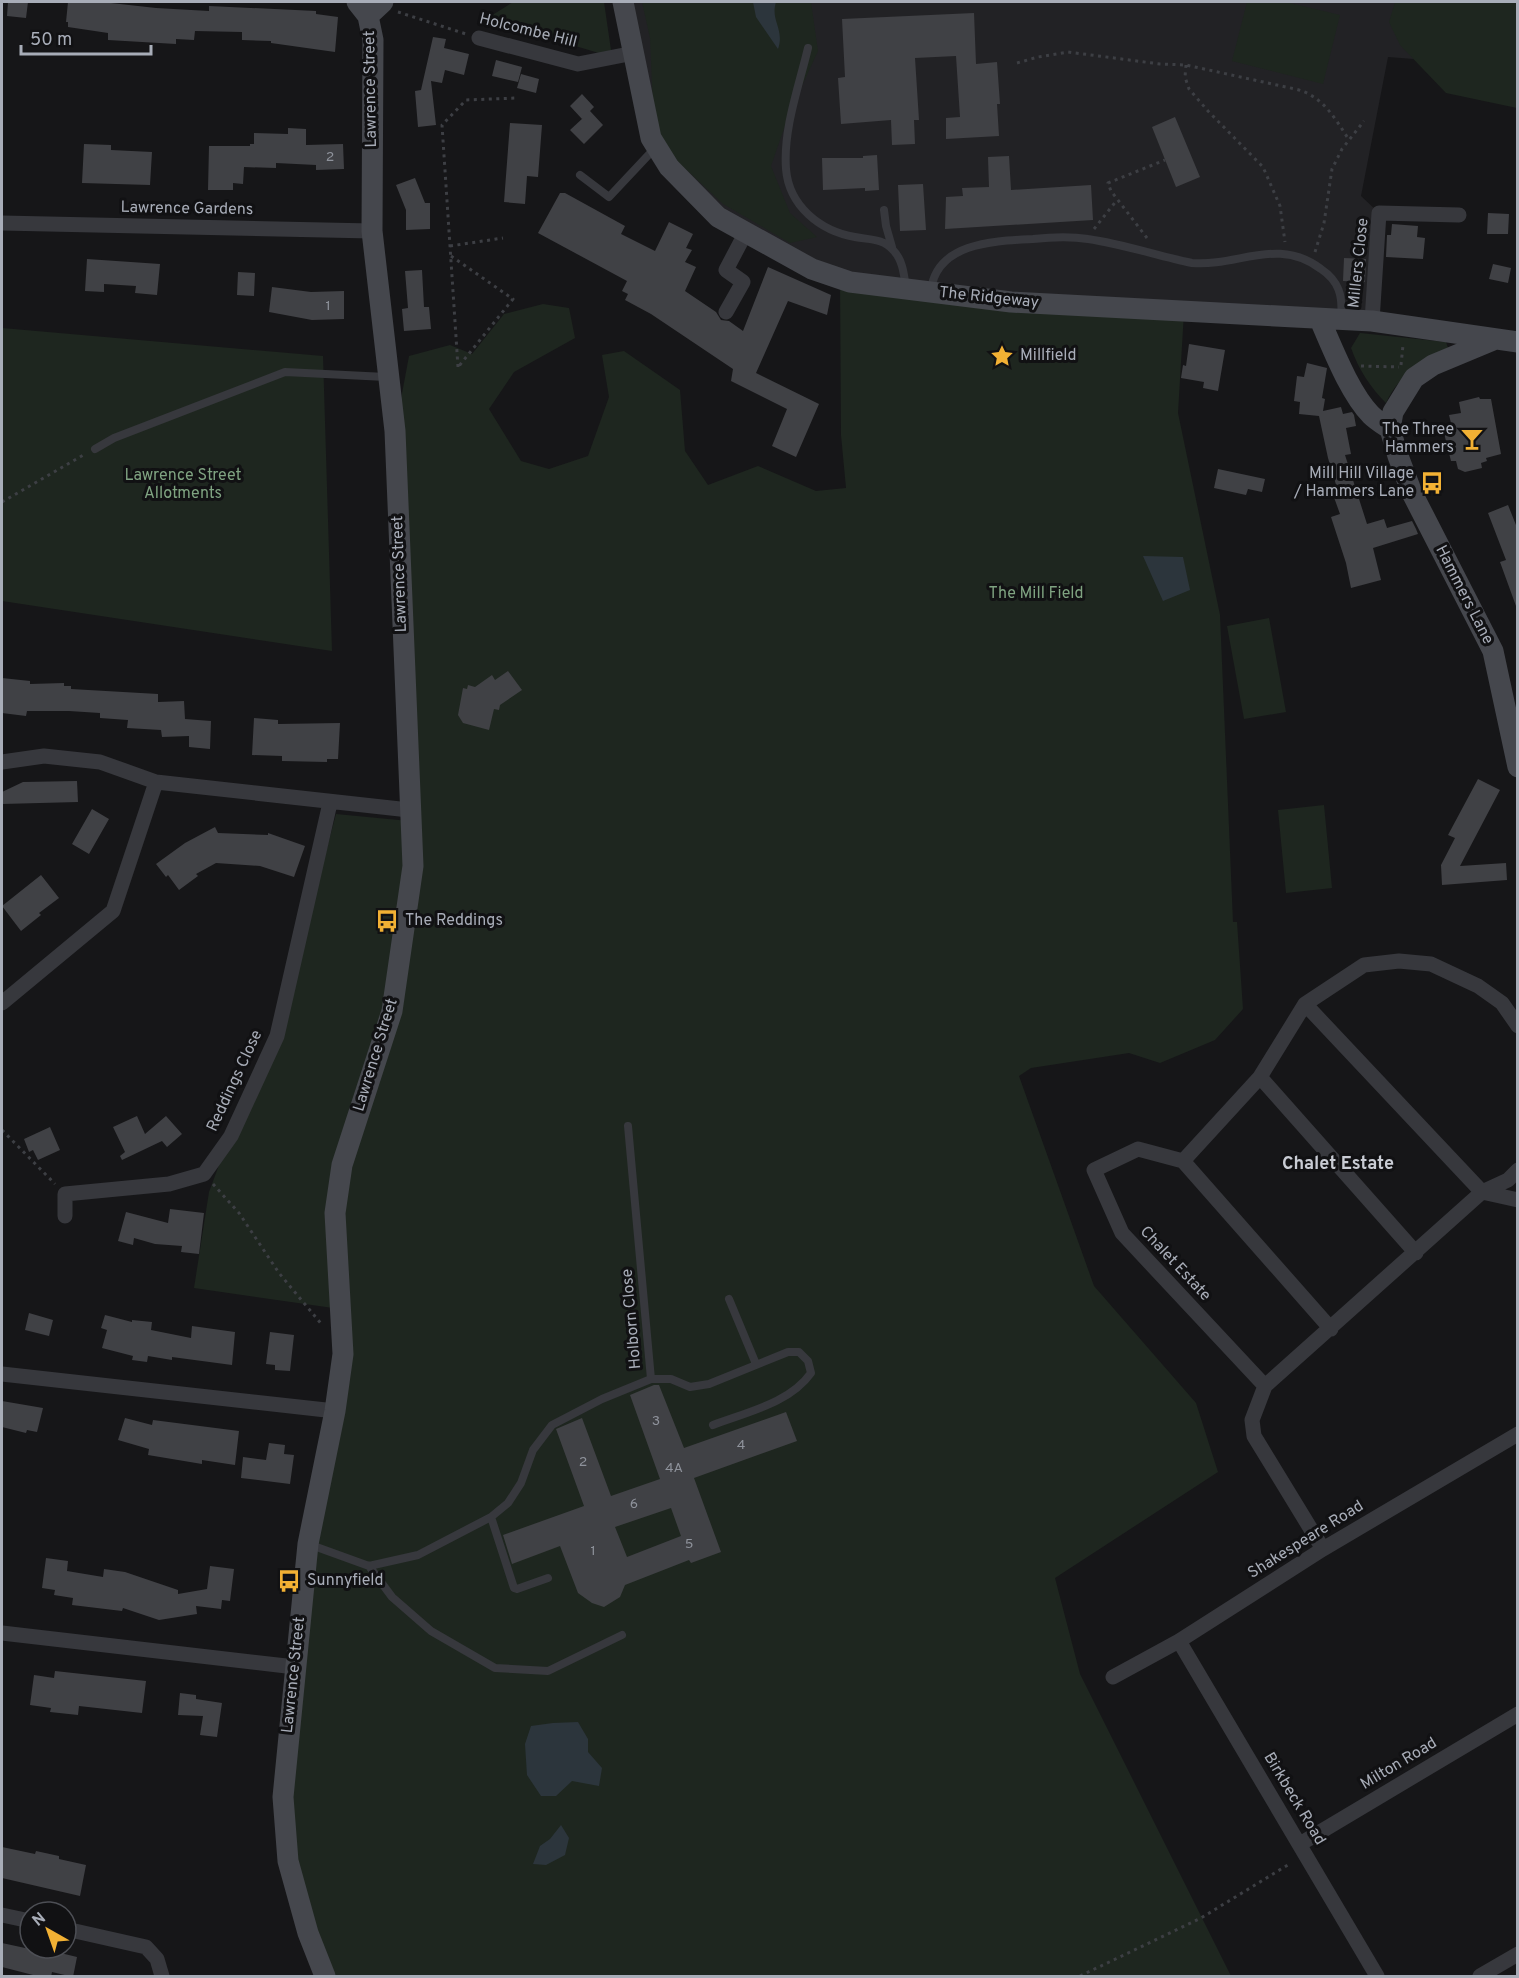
<svg xmlns="http://www.w3.org/2000/svg" width="1519" height="1978" font-family="Overpass,sans-serif">
	<style>
		.built { fill: #222225 }
		.green { fill: #1e261f }
		.water { fill: #2c353c }
		.building { fill: #404145; fill-rule: evenodd }
		.lines { fill: none; stroke-linecap: round; stroke-linejoin: round }
		.path { stroke: #3d3f44; stroke-width: 3; stroke-dasharray: 3 4.5; stroke-linecap: butt }
		.lane { stroke: #37383d; stroke-width: 8 }
		.street { stroke: #37383d; stroke-width: 15 }
		.secondary { stroke: #45474d; stroke-width: 21 }
		.labels { text-anchor: middle; dominant-baseline: central; stroke-width: 6; stroke-linejoin: round; paint-order: stroke }
		.number-label { font-size: 14px; fill: #8e929b }
		.street-label { font-size: 16px; fill: #a8adb8; stroke: #111113 }
		.poi-label { font-size: 16px; fill: #a8adb8; stroke: #111113; text-anchor: start }
		.park-label { font-size: 16px; fill: #7fa381; stroke: #111113 }
		.neighbourhood-label { font-size: 18px; font-weight: bold; fill: #c9ccd4; stroke: #111113 }
	</style>
	<rect width="100%" height="100%" fill="#161618"/>
	<path class="built" d="M623 2H1517V67L1388 57 1361 196 1379 213 1372 321 850 282 718 217 669 167Z"/>
	<path class="green" d="M513 2H604L612 57 486 19Z
		M642 2H811L818 51 789 114 771 166 790 213 817 237 790 243 723 204 673 157 654 130 650 38Z
		M1247 2H1286L1340 15 1323 84 1232 61Z
		M1395 2H1517V108L1446 93 1400 45 1389 22Z
		M840 277 1184 312 1178 413 1220 615 1233 922H1237L1243 1009 1215 1040 1160 1063 1129 1053 1031 1068 1019 1076 1094 1286 1196 1403 1218 1472 1055 1578 1080 1674 1231 1976H325L288 1861 295 1667 340 1309 194 1288 209 1192 228 1141 278 1033 336 814 409 821 395 431 409 356 450 345 472 354 504 314 543 304 569 308 575 338 514 372 489 409 521 461 549 469 588 456 609 397 602 355 624 351 680 390 685 451 708 485 758 466 816 491 846 488 841 435Z
		M2 328 323 356 332 651 2 601Z
		M1360 333 1446 342 1448 348C1422 363 1399 374 1386 403 1370 387 1359 370 1351 348Z
		M1269 618 1286 712 1244 719 1227 626Z
		M1324 805 1332 888 1286 893 1278 810Z"/>
	<path class="water" d="M753 2H776C770 21 785 29 778 49L756 17Z
		M1143 556 1183 557 1190 590 1163 601Z
		M578 1722 588 1739V1752L602 1768 599 1786 572 1781 556 1796H541L527 1775 525 1744 531 1726 553 1723Z
		M561 1825 569 1838 565 1855 546 1865 533 1864 540 1846 550 1839Z"/>
	<path class="building" d="M8 2H28L26 18 7 16Z
		M68 2H111V3L156 8 209 11V6L316 11V14L338 17 335 52 271 43V41L242 40V32L195 31 194 40 176 39V44L108 40V33L68 27V22H66Z
		M974 13 976 64 997 62 1000 104H997L999 136 946 139V118L960 117 956 56 915 58 919 120H914L915 144 892 145 891 120 841 124 838 78 845 77 842 19Z
		M433 37 446 39 444 48 469 54 464 75 445 70 442 83 431 81 436 125 418 127 415 91 421 90Z
		M496 60 522 67 518 82 492 76Z
		M521 74 539 79 536 93 517 88Z
		M582 94 594 107 590 111 603 125 584 144 570 130 583 118 582 119 570 106Z
		M1175 117 1200 177 1176 187 1152 127Z
		M510 123 542 125 538 177 527 176 525 204 504 202Z
		M288 128 306 129V145L343 144 344 169 316 170V165L276 163V168L244 167 243 184 233 183V190H208L209 146H250V144H254V133L288 134Z
		M84 144 111 145V150L152 152 150 185 82 183Z
		M877 155 879 190 865 191V188L823 190 822 158H863V156Z
		M1009 156 1011 190 1091 185 1093 220 945 229 946 197 963 196 962 188 989 187 988 157Z
		M415 178 425 203H430V229L406 230V210L396 185Z
		M923 184 926 230 900 231 898 185Z
		M560 193H565L625 226 621 234 655 251 669 222 693 234 686 248 692 250 685 262 696 267 685 291 716 312 721 320 729 321 743 331 768 267 831 295 827 315 788 301 756 373 819 404 796 457 772 446 787 409 731 381 733 369 651 314 625 300 628 294 622 291 627 281 538 233Z
		M1488 213 1509 214 1508 234H1487Z
		M1392 224 1418 226 1417 237 1425 238 1423 259 1386 257 1387 235H1391Z
		M1344 258 1366 259 1365 282 1343 281Z
		M87 259 160 264 157 295 135 293 136 286 104 284V292L85 291Z
		M1493 264 1511 268 1508 283 1489 279Z
		M422 270 424 307H429L431 329 404 331 402 309 408 308 405 271Z
		M238 272 255 273 254 296 237 295Z
		M272 287 311 292 344 291V319L312 320 269 312Z
		M1189 344 1225 350 1218 391 1203 388 1204 382 1181 378 1183 365 1186 366Z
		M1307 363 1327 368 1322 398 1325 399 1323 411 1341 407 1343 414 1352 412 1354 415 1356 426 1346 428 1351 454 1345 455 1367 524 1384 519 1387 528 1412 521 1416 529 1418 534 1373 548 1381 580 1351 588 1346 563 1331 517 1340 514 1331 489 1337 488 1328 458 1319 416 1299 414 1300 402 1294 401 1297 376 1304 377Z
		M1479 397 1480 399H1491L1501 454 1486 458 1487 461 1481 463 1482 468 1465 472 1458 469 1456 461H1451L1443 429 1452 427 1449 415 1461 413 1459 402Z
		M1218 469 1265 479 1262 492 1248 489 1246 495 1214 488Z
		M1508 505 1518 530 1516 606 1500 562 1506 560 1488 513Z
		M508 671 522 690 500 705 499 710 494 709 489 730 463 723 458 715 463 688 467 689 468 685 475 687 492 675 495 680Z
		M2 678 30 681V684L64 683V686H71V689L158 694V702L184 701 185 719 211 721 210 749 189 747V736L162 737 161 730 127 728 128 720 100 718V713L69 711H27L26 716 2 713Z
		M254 718 278 720V724L340 723 338 759H327V762L282 761V756L252 755Z
		M1478 779 1500 790 1460 866 1506 863 1507 880 1442 885 1441 865 1455 838 1448 835Z
		M77 781 78 802 2 804V792L23 782Z
		M92 809 109 819 89 854 72 844Z
		M215 827 218 833 268 835V833L305 846 294 877 260 866 216 863 196 874 198 876 179 890 168 875 166 877 156 864 185 843Z
		M41 875 59 898 39 913 41 915 21 931 2 906Z
		M137 1116 145 1134 166 1116 182 1134 167 1147 162 1141 122 1160 120 1156 125 1152 113 1127Z
		M50 1127 60 1150 38 1160 33 1150 29 1152 24 1139Z
		M170 1209 204 1213 199 1254 181 1252 182 1246 155 1244 134 1238 133 1245 118 1241 126 1212 168 1223Z
		M29 1313 53 1320 49 1336 25 1330Z
		M105 1315 132 1322V1320L152 1322 151 1330 191 1338 192 1326 235 1332 232 1365 172 1357V1360L148 1356 147 1362 132 1360 133 1356 102 1348 107 1330 101 1328Z
		M270 1332 294 1335 290 1371 275 1370V1365L266 1364Z
		M654 1385H659L684 1448 786 1412 797 1441 694 1478 721 1552 691 1563 689 1560 625 1585 620 1597 604 1607 592 1603 578 1593 560 1546 512 1564 503 1535 584 1506 556 1429 582 1418 611 1496 660 1479 630 1395ZM671 1508 681 1536 627 1557 615 1527Z
		M2 1401 43 1408 37 1432 27 1430 26 1433 2 1427Z
		M125 1418 152 1425 153 1420 239 1431 235 1465 202 1460V1464L148 1455 149 1449 118 1440Z
		M269 1443 285 1445 284 1454 294 1455 290 1484 241 1478 243 1457 266 1460Z
		M46 1558 68 1561 67 1571 103 1577 104 1569 125 1572 178 1590V1594L207 1589 210 1566 234 1569 230 1601 222 1600 221 1609 196 1606 197 1614 159 1620 123 1608 122 1611 72 1605 73 1598 54 1595 55 1590 42 1588Z
		M55 1671 146 1681 142 1713 79 1706 78 1715 50 1712 51 1708 30 1705 34 1675 54 1678Z
		M180 1693 196 1695V1699L222 1703 217 1737 200 1735 203 1716 178 1715Z
		M2 1847 35 1854 36 1851 59 1856V1859L86 1865 80 1896 2 1878Z
		M2 1943 39 1951 40 1948 77 1957 73 1977 52 1972 51 1977H33V1975L2 1967Z"/>
	<g class="lines">
		<path class="path" d="M398 12 466 34
			M1017 63 1038 57 1068 52 1160 64 1186 65 1295 89C1322 95 1335 118 1349 140
			M1186 65 1185 77 1189 89 1208 111 1263 167 1280 206 1285 242
			M1094 229 1117 200
			M1147 238 1111 191 1108 183 1165 160
			M450 246 503 238
			M1315 252 1324 223 1332 169 1342 149 1364 121
			M451 256 513 299 459 366
			M1401 365 1403 345
			M1361 366 1399 367
			M458 367 442 125 466 100 517 98
			M2 502 85 454
			M2 1130 55 1184
			M213 1184 239 1213 279 1273 323 1326
			M1080 1976 1201 1918 1291 1863"/>
		<path class="lane" d="M808 48C799 86 783 129 786 169 789 206 820 231 855 237 869 240 883 238 893 250 903 260 904 275 906 288
			M580 175 609 197 655 148
			M884 210 886 226 892 247
			M931 290C937 242 996 241 1033 239 1051 237 1070 236 1088 239 1123 244 1158 256 1192 263 1238 267 1278 236 1321 269 1339 281 1343 296 1341 317
			M95 449 114 438 285 372 386 377
			M729 1299 756 1364
			M651 1379H671L690 1387 709 1384 788 1352H799L808 1361 811 1373C790 1403 747 1412 713 1425
			M491 1517 514 1588 517 1589 548 1578
			M311 1545 369 1566 418 1555 491 1517 508 1503 521 1483 533 1450 552 1425 602 1399 651 1379 628 1126
			M369 1566 392 1597 431 1631 495 1668 548 1671 622 1635"/>
		<path class="street" d="M479 38 578 64 634 53
			M2 223 372 231
			M726 312 743 282 726 270 746 232
			M1372 321 1379 213 1459 215
			M2 762 44 756 100 762 156 782
			M2 1003 113 911 156 782 409 810
			M1305 1004 1482 1192 1518 1200
			M1260 1077 1416 1253
			M1183 1161 1260 1077 1305 1004 1364 965 1399 961 1431 964 1478 986 1502 1003 1518 1026
			M65 1216V1194L169 1184 204 1174 231 1136 277 1036 330 803
			M2 1374 335 1411
			M1265 1386 1122 1233 1094 1170 1138 1149 1183 1161 1331 1329
			M1323 1549 1254 1436 1252 1420 1265 1386 1482 1192 1508 1180 1518 1170
			M2 1633 295 1667
			M1179 1641 1377 1976
			M1113 1677 1179 1641 1323 1549 1518 1434
			M1300 1844 1518 1714
			M2 1915 30 1921
			M66 1929 146 1947 157 1959 162 1976
			M1480 1976 1518 1954"/>
		<path class="secondary" d="M623 2 651 138 669 167 718 217 812 269 850 282 1011 302 1372 321 1518 342
			M368 16 383 2
			M1320 320C1333 349 1349 392 1371 415 1376 420 1384 425 1390 429
			M1493 340 1433 365 1414 378 1393 412 1390 429 1398 456 1412 493 1493 651 1518 767
			M325 1976 308 1933 288 1861 283 1797 308 1544 335 1411 343 1354 335 1213 342 1165 392 1011 413 866 395 431 372 231 373 40 368 16 357 2"/>
	</g>
	<defs>
		<g id="sight-bare" transform="scale(1.8)"><path d="M0-6L1.8-2.2L6-1.7L2.9 1.2L3.7 5.4L0 3.3L-3.7 5.4L-2.9 1.2L-6-1.7L-1.8-2.2Z" fill="#f2b134" stroke="#111113" stroke-width="2.5" paint-order="stroke"/></g>
		<g id="bar-bare" transform="scale(1.8)"><path d="M-6-5H6L.8 .8V4.5H3.5V6h-7V4.5H-.8V.8Z" fill="#f2b134" stroke="#111113" stroke-width="2.5" paint-order="stroke"/></g>
		<g id="bus-bare" transform="scale(1.8)"><path d="M-5-6H5V4H4V6H2V4H-2V6H-4V4H-5ZM-3.5-4V0h7V-4ZM-3.5 1.2v1.5H-2V1.2ZM2 1.2v1.5H3.5V1.2Z" fill="#f2b134" stroke="#111113" stroke-width="2.5" paint-order="stroke"/></g>
	</defs>
	<g fill-rule="evenodd">
		<use href="#sight-bare" x="1002" y="356"/>
		<use href="#bar-bare" x="1472" y="439"/>
		<use href="#bus-bare" x="1432" y="483"/>
		<use href="#bus-bare" x="387" y="921"/>
		<use href="#bus-bare" x="289" y="1581"/>
	</g>
	<g class="labels">
		<g class="number-label">
			<text x="330" y="157">2</text>
			<text x="328" y="306">1</text>
			<text x="656" y="1421">3</text>
			<text x="741" y="1445">4</text>
			<text x="583" y="1462">2</text>
			<text x="674" y="1468">4A</text>
			<text x="634" y="1504">6</text>
			<text x="689" y="1544">5</text>
			<text x="593" y="1551">1</text>
		</g>
		<g class="street-label">
			<text transform="translate(528 31) rotate(14)">Holcombe Hill</text>
			<text transform="translate(371 89) rotate(-91)">Lawrence Street</text>
			<text transform="translate(187 209) rotate(1)">Lawrence Gardens</text>
			<text transform="translate(1359 263) rotate(-84)">Millers Close</text>
			<text transform="translate(989 298) rotate(6)">The Ridgeway</text>
			<text transform="translate(400 574) rotate(-92)">Lawrence Street</text>
			<text transform="translate(1464 595) rotate(63)">Hammers Lane</text>
			<text transform="translate(376 1055) rotate(-73)">Lawrence Street</text>
			<text transform="translate(235 1081) rotate(-65)">Reddings Close</text>
			<text transform="translate(1175 1264) rotate(47)">Chalet Estate</text>
			<text transform="translate(632 1319) rotate(-95)">Holborn Close</text>
			<text transform="translate(1306 1540) rotate(-32)">Shakespeare Road</text>
			<text transform="translate(294 1675) rotate(-84)">Lawrence Street</text>
			<text transform="translate(1399 1764) rotate(-31)">Milton Road</text>
			<text transform="translate(1294 1799) rotate(59)">Birkbeck Road</text>
		</g>
		<g class="poi-label">
			<text x="1020" y="356">Millfield</text>
			<text x="1454" y="430" text-anchor="end">The Three<tspan x="1454" dy="18">Hammers</tspan></text>
			<text x="1414" y="474" text-anchor="end">Mill Hill Village<tspan x="1414" dy="18">/ Hammers Lane</tspan></text>
			<text x="405" y="921">The Reddings</text>
			<text x="307" y="1581">Sunnyfield</text>
		</g>
		<g class="park-label">
			<text x="183" y="476">Lawrence Street<tspan x="183" dy="18">Allotments</tspan></text>
			<text x="1036" y="594">The Mill Field</text>
		</g>
		<g class="neighbourhood-label">
			<text x="1338" y="1164">Chalet Estate</text>
		</g>
	</g>
	<rect width="1519" height="1978" fill="none" stroke="#a8adb8" stroke-width="6"/>
	<g transform="translate(48 1930) rotate(320)"><circle r="28" fill="#111113" stroke="#4d4f55" stroke-width="1.5"/>
	<path d="M0-4.5L10 22L0 15L-10 22Z" fill="#f2b134"/>
	<text y="-9" font-size="16" font-weight="bold" text-anchor="middle" fill="#a8adb8">N</text>
	</g>
	<path d="M21 45v9h130v-9" fill="none" stroke="#a8adb8" stroke-width="3"/>
	<text x="30" y="45" font-size="18" fill="#a8adb8" stroke="#111113" stroke-width="4.5" paint-order="stroke">50 m</text>
</svg>
